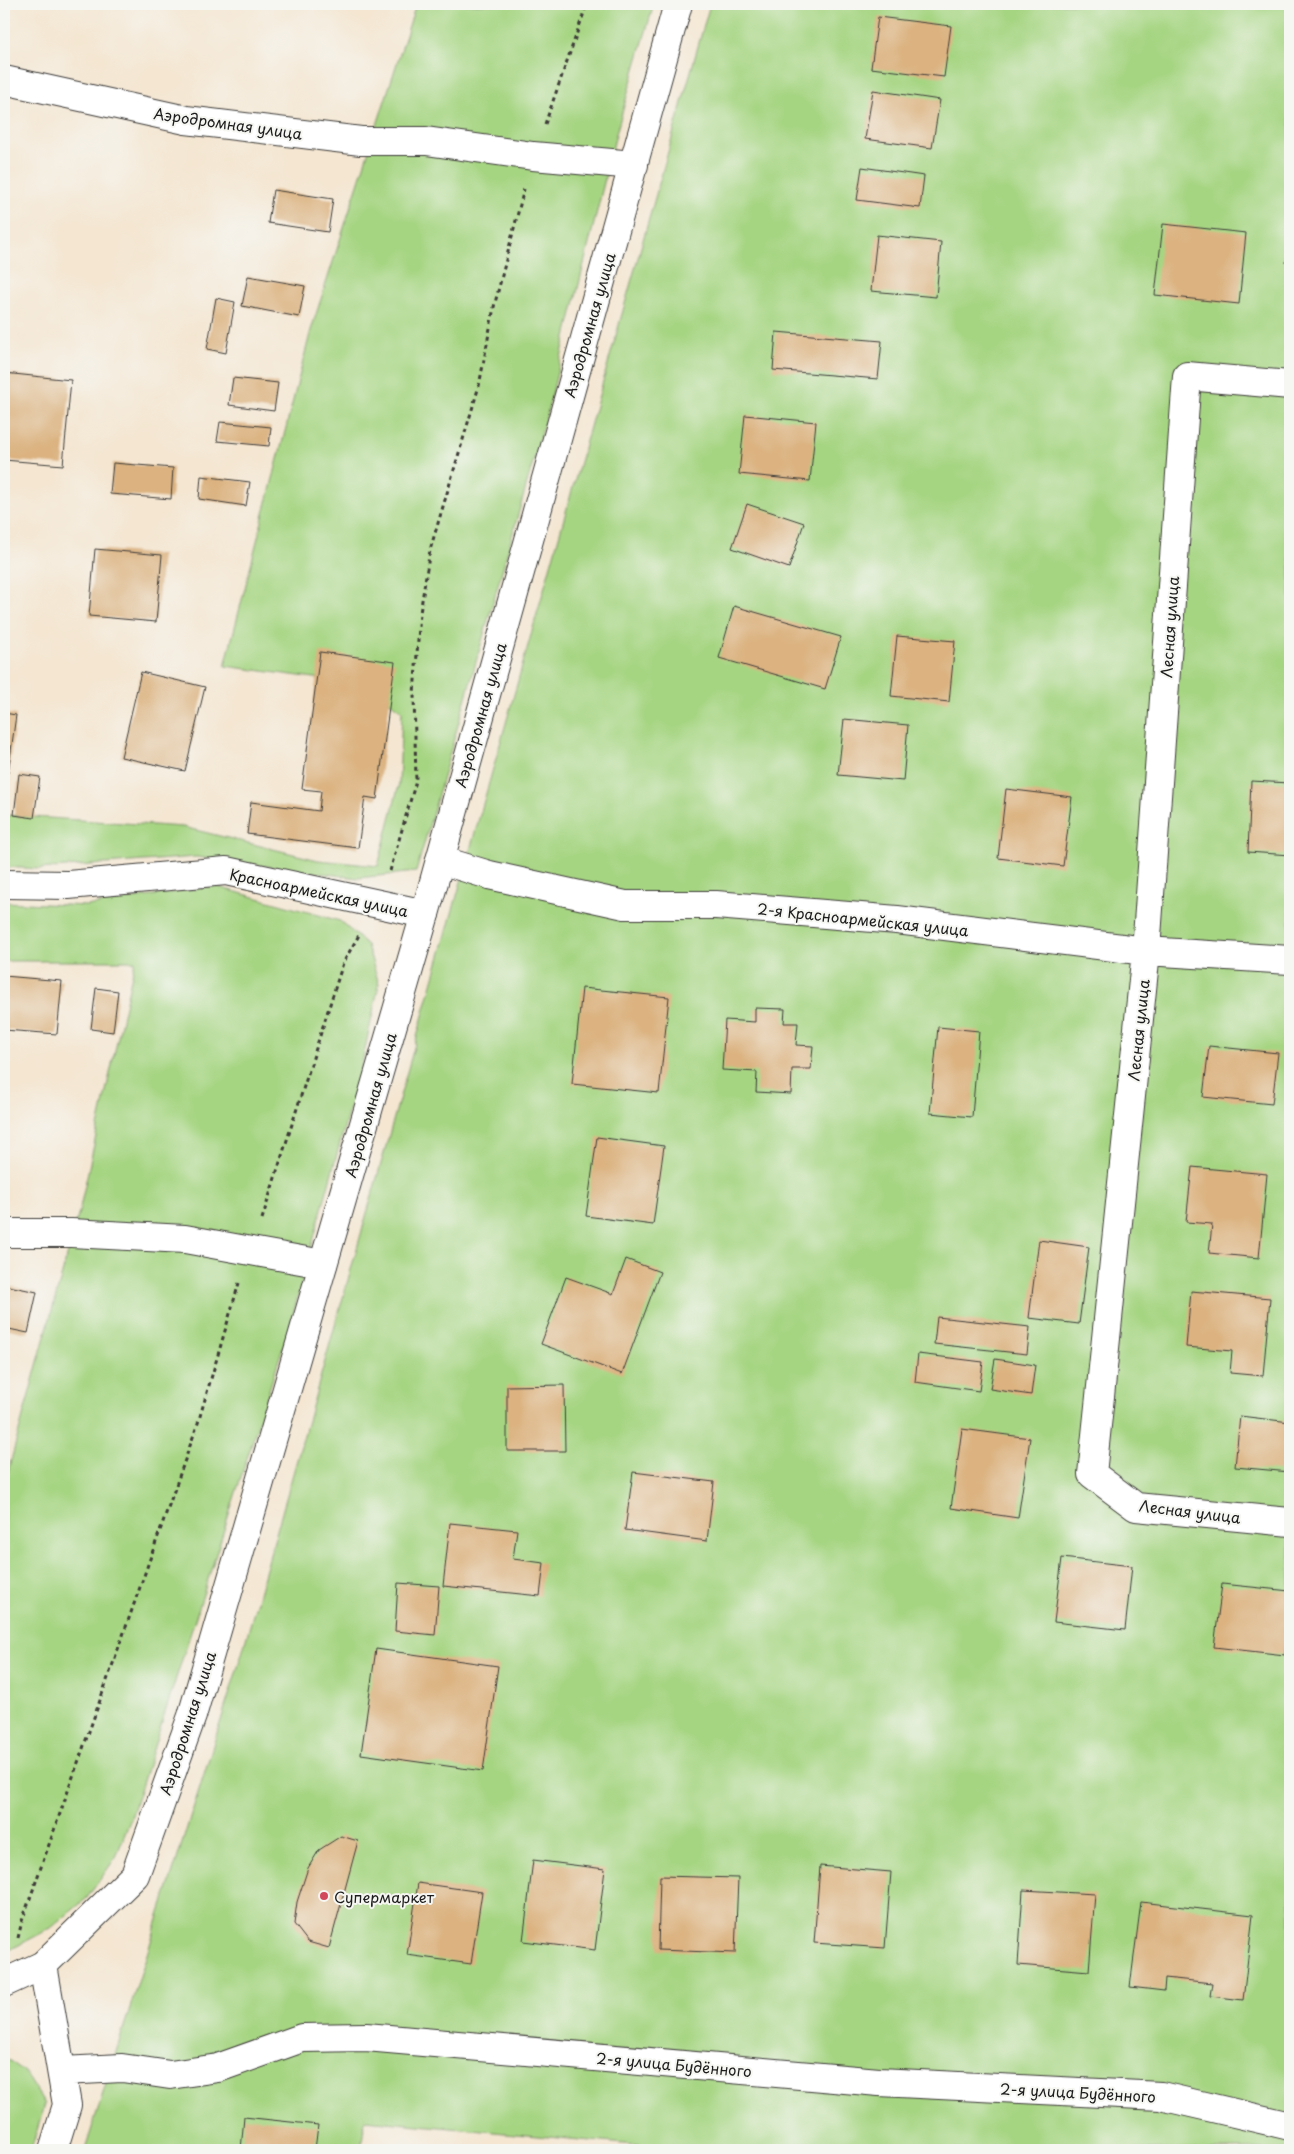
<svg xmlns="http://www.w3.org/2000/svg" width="1294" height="2154" font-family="'Playpen Sans',sans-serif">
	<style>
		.green { fill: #a6d582; stroke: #61784f }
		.building { fill: #dbb280 }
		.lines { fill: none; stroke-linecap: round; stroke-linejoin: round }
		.minor-casing { stroke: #3c3a37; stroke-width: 30 }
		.tertiary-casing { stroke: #3c3a37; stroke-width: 30 }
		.path { stroke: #3c3a37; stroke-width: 3; stroke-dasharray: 4 4; stroke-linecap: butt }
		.minor { stroke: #fff; stroke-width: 28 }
		.tertiary { stroke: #fff; stroke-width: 28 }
		.poi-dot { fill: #d1495b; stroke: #f6f6f2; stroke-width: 2 }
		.labels { text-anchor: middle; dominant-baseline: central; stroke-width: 4; stroke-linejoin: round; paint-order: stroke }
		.street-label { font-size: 15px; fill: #1c1c1c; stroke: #f6f6f2 }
		.poi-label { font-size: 15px; fill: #1c1c1c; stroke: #f6f6f2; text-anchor: start }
	</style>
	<rect width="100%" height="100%" fill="#f6f6f2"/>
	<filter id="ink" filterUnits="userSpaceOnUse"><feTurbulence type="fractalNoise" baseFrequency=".02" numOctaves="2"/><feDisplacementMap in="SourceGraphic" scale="10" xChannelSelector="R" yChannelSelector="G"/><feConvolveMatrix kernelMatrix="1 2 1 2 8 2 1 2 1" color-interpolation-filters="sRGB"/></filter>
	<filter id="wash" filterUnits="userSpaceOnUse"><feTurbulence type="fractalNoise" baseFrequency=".0096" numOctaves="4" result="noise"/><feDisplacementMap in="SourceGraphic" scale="20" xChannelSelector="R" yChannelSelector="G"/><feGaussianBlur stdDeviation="1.12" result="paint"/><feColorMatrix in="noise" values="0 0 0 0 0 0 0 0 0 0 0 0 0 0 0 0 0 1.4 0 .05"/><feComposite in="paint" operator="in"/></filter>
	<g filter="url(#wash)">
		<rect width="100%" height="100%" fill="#f4e6d1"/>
		<path class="green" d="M416 4H654L617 130 548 410 416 872 358 878 196 857 39 869 4 867V815L183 827 318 860 378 866 399 784 402 711 366 685 225 666 311 330Z
			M710 4H1290V2150H688L365 2120 361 2150H85L241 1657Z
			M215 886 340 921 367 945 379 984 362 1063 290 1325 131 1818 116 1857 87 1898 51 1928 4 1953V1486L79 1212 135 961H4V902L86 906Z
			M4 2057 24 2071 45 2104 31 2150H4Z"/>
		<g id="blocks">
			<path class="building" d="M878 17 951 26 944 77 871 68Z
				M873 90 940 100 932 148 865 139Z
				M862 167 924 176 920 208 857 200Z
				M273 190 333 199 328 232 268 223Z
				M1163 224 1246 233 1239 304 1155 295Z
				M877 235 941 242 936 297 871 291Z
				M1289 236H1290V264L1286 263Z
				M248 276 305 286 299 317 242 306Z
				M216 298 235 302 226 353 207 349Z
				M776 332 882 341 878 379 773 370Z
				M4 373 71 380 63 465 4 460Z
				M233 378 278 383 274 411 229 405Z
				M745 415 816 422 810 481 739 474Z
				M220 422 271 427 269 446 217 441Z
				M113 463 173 468 171 499 110 494Z
				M201 476 250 482 246 506 199 499Z
				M747 504 804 523 789 568 732 548Z
				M95 549 162 555 156 622 89 616Z
				M734 606 841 637 825 689 719 658Z
				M897 636 955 641 949 702 891 696Z
				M320 652 395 662 377 799 365 797 358 848 247 834 251 802 319 811 321 791 302 789Z
				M141 672 205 687 185 771 121 757Z
				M4 713 16 715 8 773H4Z
				M844 719 908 725 903 781 838 775Z
				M19 774 40 777 34 818 14 815Z
				M1251 781 1290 783V855L1248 852Z
				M1006 789 1072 797 1063 866 998 858Z
				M4 976 62 981 57 1034 4 1030Z
				M96 988 118 991 113 1032 91 1029Z
				M582 988 669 997 659 1093 572 1084Z
				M755 1008 785 1009 784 1023H798L796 1045 813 1046 811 1069H792L791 1094 756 1092 757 1072 722 1070 725 1020 755 1022Z
				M938 1027 979 1031 972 1117 930 1113Z
				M1209 1046 1278 1053 1272 1104 1203 1097Z
				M597 1137 664 1146 653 1225 586 1216Z
				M1192 1167 1267 1174 1259 1258 1209 1253 1212 1224 1186 1222Z
				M1039 1240 1089 1247 1079 1324 1029 1318Z
				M626 1259 660 1272 622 1374 541 1344 566 1277 613 1294Z
				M4 1285 37 1292 28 1333 4 1328Z
				M1191 1291 1270 1298 1263 1376 1230 1373 1232 1351 1186 1347Z
				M937 1317 1030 1327 1027 1354 934 1344Z
				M918 1354 983 1362 979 1391 915 1382Z
				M995 1359 1035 1365 1031 1395 990 1389Z
				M564 1385 565 1451H507V1386Z
				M1240 1416 1290 1422V1472L1235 1467Z
				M962 1429 1030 1438 1018 1518 951 1508Z
				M633 1472 714 1482 707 1541 625 1530Z
				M450 1523 517 1530 513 1559 544 1563 540 1596 443 1586Z
				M1062 1558 1132 1566 1125 1630 1054 1622Z
				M398 1583 439 1586 435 1635 395 1631Z
				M1222 1584 1290 1591 1285 1655 1214 1647Z
				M376 1649 498 1666 483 1771 361 1754Z
				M341 1836 358 1841 329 1948 308 1942 294 1924 297 1902 308 1868 319 1850Z
				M533 1860 605 1869 595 1950 523 1941Z
				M820 1866 891 1872 885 1948 814 1943Z
				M660 1876 738 1878 735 1953 658 1950Z
				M418 1883 482 1892 471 1964 407 1955Z
				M1023 1890 1095 1894 1089 1971 1018 1965Z
				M1141 1902 1253 1915 1243 2000 1210 1996 1212 1983 1165 1978 1164 1991 1130 1987Z
				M244 2117 318 2125 315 2150H241Z"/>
		</g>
	</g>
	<g filter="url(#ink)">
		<use href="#blocks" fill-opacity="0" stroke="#3c3a37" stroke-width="1"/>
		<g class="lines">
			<g class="minor-casing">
				<path id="minor" d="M4 80 186 120 361 141H426L533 156 634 165
					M1290 385 1187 376 1146 951 1092 1474 1136 1507 1290 1522
					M440 860 489 875 625 905H716L897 920 1146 951 1290 960
					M4 884 68 885 226 871 425 914
					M4 1233H71L185 1239 323 1264
					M43 1965 67 2105 53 2150
					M62 2071 122 2068 170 2075 218 2068 302 2038 366 2037 879 2082 1161 2096 1290 2126"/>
			</g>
			<g class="tertiary-casing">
				<path id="tertiary" d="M4 1983 43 1965 135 1875 192 1716 425 914 678 4"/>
			</g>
			<path class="path" d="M545 124 587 4
				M390 871 416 781 414 694 420 613 430 550 479 386 494 307 524 189
				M262 1219 343 963 359 935
				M18 1938 22 1921 198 1423 239 1283"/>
			<use href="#minor" class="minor"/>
			<use href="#tertiary" class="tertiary"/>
		</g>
	</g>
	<circle class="poi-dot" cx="324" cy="1896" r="5"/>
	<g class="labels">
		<g class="street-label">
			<text transform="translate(228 123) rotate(8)">Аэродромная улица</text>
			<text transform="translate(589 325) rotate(-74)">Аэродромная улица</text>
			<text transform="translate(1169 627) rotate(-86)">Лесная улица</text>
			<text transform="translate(480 715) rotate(-74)">Аэродромная улица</text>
			<text transform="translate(319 892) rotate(12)">Красноармейская улица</text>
			<text transform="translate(863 919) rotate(6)">2-я Красноармейская улица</text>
			<text transform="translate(1138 1030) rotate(-84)">Лесная улица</text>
			<text transform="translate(370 1105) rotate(-74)">Аэродромная улица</text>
			<text transform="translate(1190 1511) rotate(7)">Лесная улица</text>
			<text transform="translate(187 1723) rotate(-72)">Аэродромная улица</text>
			<text transform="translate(674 2064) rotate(5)">2-я улица Будённого</text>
			<text transform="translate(1078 2092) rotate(3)">2-я улица Будённого</text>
		</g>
		<g class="poi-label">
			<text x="334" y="1896">Супермаркет</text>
		</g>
	</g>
	<rect width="1294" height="2154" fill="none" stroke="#f6f6f2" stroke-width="20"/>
</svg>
